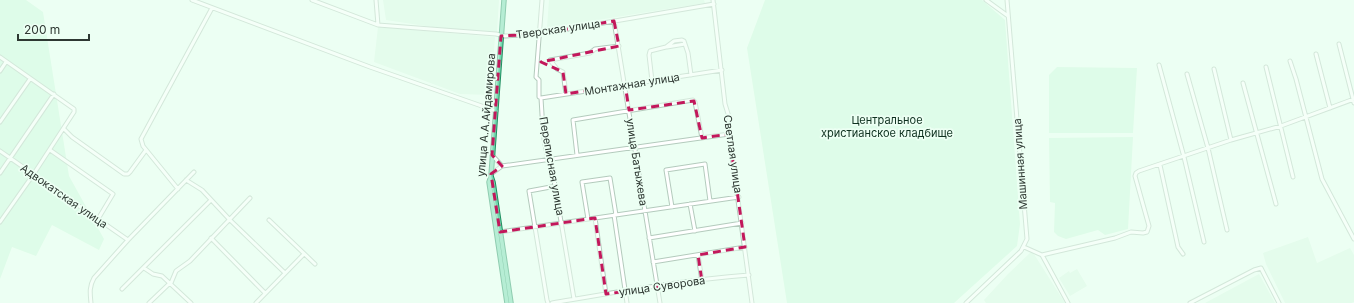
<svg xmlns="http://www.w3.org/2000/svg" width="1354" height="303" font-family="Inter,sans-serif">
	<style>
		.built { fill: #d9f8e4 }
		.green { fill: #cdf8dd }
		.lines { fill: none; stroke-linecap: round; stroke-linejoin: round }
		.minor-casing { stroke: #b4cbbd; stroke-width: 5 }
		.major-casing { stroke: #1e8f60; stroke-width: 5.5 }
		.minor { stroke: #fff; stroke-width: 3 }
		.major { stroke: #73d8af; stroke-width: 3.5 }
		.marked { fill: none; stroke: #c2185b; stroke-width: 3; stroke-dasharray: 8 5; stroke-linejoin: round }
		.labels { text-anchor: middle; dominant-baseline: central; stroke-width: 3.5; stroke-linejoin: round; paint-order: stroke }
		.street-label { font-size: 11px; fill: #2e3832; stroke: #ecfff3 }
		.park-label { font-size: 11px; fill: #0e311f; stroke: #ecfff3 }
	</style>
	<rect width="100%" height="100%" fill="#ecfff3"/>
	<path class="built" d="M383 0H499L497 32 439 28 386 20Z
		M549 0H704L705 3 547 28Z
		M378 27 495 37 491 95 460 94 374 62Z
		M1308 237 1317 263 1350 248 1354 255V302L1351 303H1285L1266 264 1263 253Z
		M1032 251 1065 303H986L984 300 1008 274Z
		M1077 269 1087 286 1070 296 1059 278 1069 271 1070 273Z
		M1259 274 1275 303H1205Z"/>
	<path class="green" d="M0 0H26L43 12 69 176 104 239 99 250 52 225 36 256 12 247 0 279Z
		M765 0H982L1005 20 1020 224 1017 246 954 303H787L747 48Z
		M1057 67 1137 68 1133 133H1049V75Z
		M1133 137 1128 229 1105 235 1098 230 1066 239 1058 236 1054 232 1055 203 1050 202 1049 138Z"/>
	<g class="lines">
		<g class="minor-casing">
			<path id="minor" d="M192 0 370 67 496 111
				M312 0 378 25 496 34 505 36 539 34 714 4
				M376 0 378 25
				M542 0 536 77 539 80V97L541 98C542 112 543 153 551 162L574 299
				M713 0 725 104 729 117V134L752 303
				M986 0 1008 16
				M614 21 660 303
				M1339 44 1354 103
				M667 47 685 44
				M1316 54 1330 108
				M0 57 74 109V112L33 175 0 222
				M1290 61 1296 79 1322 179 1354 239
				M1159 65 1184 157 1204 242
				M1266 67 1293 177
				M1214 69 1231 140
				M0 71 6 62
				M1187 74 1208 148 1227 230
				M652 81 649 55 650 51 666 47 674 41 682 40 684 41 688 53 691 75
				M1243 83 1276 204
				M566 94 563 72 557 69 550 60 590 53 595 49 619 46
				M541 98 722 70
				M0 122 30 79
				M64 129 72 137 124 174H128L130 172 146 150
				M50 150 113 194 98 219
				M0 151 128 240
				M492 155 502 166
				M577 155 573 120 693 100 695 102 702 138
				M1160 165 1178 247 1183 254
				M0 173 54 94
				M491 174 502 166 729 134
				M186 180 202 190 230 220 285 273
				M178 189 143 146 141 139 212 8
				M690 204 695 231
				M672 207 666 170 705 164 710 201
				M614 215 627 303
				M595 218 606 294
				M588 219 582 182 610 178 616 215
				M269 220 315 264
				M500 232 739 197
				M211 238 265 293
				M649 238 742 223
				M1024 247 1042 255 1068 303
				M698 255 702 281
				M1042 255 1115 238 1131 232 1143 233 1147 232 1149 226 1135 176 1136 173 1139 171 1231 140 1281 126 1354 99
				M653 262 745 247
				M144 268 153 274 162 276 191 303
				M171 283 176 271 190 261 250 198
				M122 289 211 200
				M91 303C90 293 89 287 94 278L128 240 194 172
				M149 303 170 283
				M256 303 304 254
				M548 303 547 300 529 191 556 186
				M552 303C617 292 683 280 749 275
				M966 303 1021 251 1027 239 1007 0
				M1190 303 1254 270 1261 268 1279 303"/>
		</g>
		<g class="major-casing">
			<path id="major" d="M504 0 491 176 489 182 507 303
				M491 176 493 182 511 303"/>
		</g>
		<use href="#minor" class="minor"/>
		<use href="#major" class="major"/>
	</g>
	<path d="M0 0H1354V303H0ZM614 21 619 46 541 62 563 72 566 94 625 84 629 110 694 101 702 138 729 134 745 247 698 255 702 281 606 294 595 218 500 232 491 174 502 166 492 155 501 36 539 34Z" fill="#ecfff3" fill-opacity=".55" fill-rule="evenodd"/>
	<path class="marked" d="M614 21 619 46 541 62 563 72 566 94 625 84 629 110 694 101 702 138 729 134 745 247 698 255 702 281 606 294 595 218 500 232 491 174 502 166 492 155 501 36 539 34Z"/>
	<g class="labels">
		<g class="street-label">
			<text transform="translate(558 29) rotate(-8)">Тверская улица</text>
			<text transform="translate(632 84) rotate(-9)">Монтажная улица</text>
			<text transform="translate(486 115) rotate(-85)">улица А.А.Айдамирова</text>
			<text transform="translate(733 154) rotate(82)">Светлая улица</text>
			<text transform="translate(637 162) rotate(81)">улица Батыжева</text>
			<text transform="translate(1020 164) rotate(-94)">Машинная улица</text>
			<text transform="translate(552 166) rotate(80)">Переписная улица</text>
			<text transform="translate(64 196) rotate(35)">Адвокатская улица</text>
			<text transform="translate(662 286) rotate(-8)">улица Суворова</text>
		</g>
		<g class="park-label">
			<text x="887" y="120">Центральное<tspan x="887" dy="13">христианское кладбище</tspan></text>
		</g>
	</g>
	<path d="M18 34v6h71v-6" fill="none" stroke="#2e3832" stroke-width="2"/>
	<text x="24" y="34" font-size="12" fill="#2e3832" stroke="#ecfff3" stroke-width="3" paint-order="stroke">200 m</text>
</svg>
